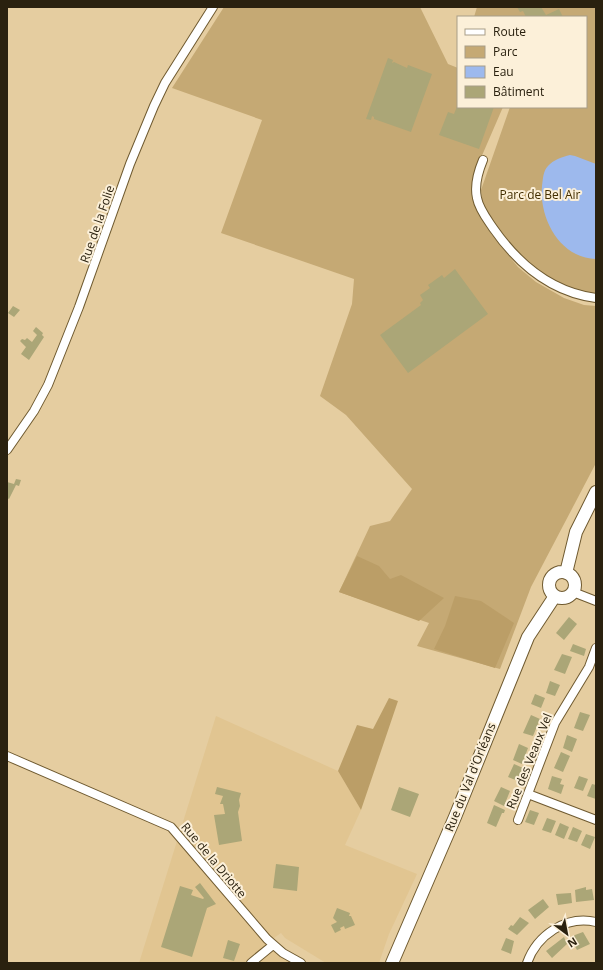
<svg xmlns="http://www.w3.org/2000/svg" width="603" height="970" font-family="'Open Sans',sans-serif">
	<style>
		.built { fill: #e1c591 }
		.green { fill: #c5a974 }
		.forest { fill: #bb9e67 }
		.water { fill: #9db9ed }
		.building { fill: #aba677 }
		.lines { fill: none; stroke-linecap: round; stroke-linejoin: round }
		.street-casing { stroke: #6f5a30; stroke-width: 10 }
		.secondary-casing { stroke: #6f5a30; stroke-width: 14 }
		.street { stroke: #fff; stroke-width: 8 }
		.secondary { stroke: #fff; stroke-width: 12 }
		.labels { text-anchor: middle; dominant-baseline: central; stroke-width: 4; stroke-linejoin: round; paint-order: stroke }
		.park-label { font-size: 12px; fill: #422e00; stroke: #fcf0d9 }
		.street-label { font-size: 12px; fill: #2a210f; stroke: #fcf0d9 }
	</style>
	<rect width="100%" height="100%" fill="#e5cda0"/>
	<path class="built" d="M216 716 338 771 361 810 345 845 417 874 389 934 379 963H326L285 938 281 933 267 943 295 963H139Z"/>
	<path class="green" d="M224 7H420L448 64 458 68V107H503L474 174 477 211 492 235 518 267 536 282 564 298 584 305 596 306V463L531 587 500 669 417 646 429 623 339 592 370 526 390 521 412 489 346 415 320 396 352 304 354 279 221 233 262 120 172 88Z
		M477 7H596V298L586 296 533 273 483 212 481 190 510 107H586V17H474Z"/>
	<path class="forest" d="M357 556 379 566 390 579 401 575 444 598 419 621 339 592Z
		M455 596 481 601 514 623 495 668 434 649 445 626Z
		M389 698 398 701 361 810 338 771 357 725 373 729Z"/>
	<path class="water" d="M570 155 575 156 596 164V259C560 258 539 219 542 186 543 179 543 171 548 166 553 160 562 157 570 155Z"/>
	<path class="building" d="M517 7H541L546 15 559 9 563 17H526L523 11 520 12Z
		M388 58 393 60 392 63 394 62 407 68 408 65 432 74 411 132 374 119V117L372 116 371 120 366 119Z
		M458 104V107H494L479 149 439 135 448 112 454 114Z
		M455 269 488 314 408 373 380 335 421 305 420 303 423 300 420 295 430 288 428 285 442 275 444 278Z
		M13 306 20 310 14 317 8 313Z
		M36 327 43 333 42 335 44 337 29 360 21 354 26 347 20 341 22 339 25 340 27 338 32 342 37 335 33 331Z
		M16 479 21 480 19 486 16 485 9 499 7 498V482L14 484Z
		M569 617 577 624 564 640 556 633Z
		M573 644 586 649 584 656 570 651Z
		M562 654 572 657 565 674 554 670Z
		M550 681 560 685 555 696 546 693Z
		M535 694 545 698 541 708 531 704Z
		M580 712 590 715 583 731 574 728Z
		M531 715 540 719 533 736 523 733Z
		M567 735 577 739 572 752 563 748Z
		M519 744 528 748 522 764 513 760Z
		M561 752 570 756 563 772 554 768Z
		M514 764 523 768 518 781 508 777Z
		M552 776 562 779 560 784 564 785 561 794 548 789Z
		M579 776 588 779 583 791 574 788Z
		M592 784 596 785V799L587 796Z
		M217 787 241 793 239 800 240 806 238 812 242 841 219 845 214 815 225 814 223 804H220L223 796 215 794Z
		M399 787 419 794 410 817 391 810Z
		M501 787 510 791 504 806 494 801Z
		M494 805 505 810 504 813H502L496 827 487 823Z
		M530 810 539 813 534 825 525 822Z
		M547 818 556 821 551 833 542 830Z
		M560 823 569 827 564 839 555 835Z
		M573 827 582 831 577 842 568 839Z
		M586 834 595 837 590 849 581 845Z
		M276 864 299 867 297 891 273 888Z
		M200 883 216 904 207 908 192 957 161 947 180 886 193 890 191 895 203 899 204 898 195 887Z
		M586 887V890L592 889 594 900 576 902 575 890Z
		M571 893 572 903 558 905 556 894Z
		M543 899 549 907 535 919 528 910Z
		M337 908 350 913 349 916H351L355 925 345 929 344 926 340 928 341 930 335 933 331 925 337 922 333 918Z
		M520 917 529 923 517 935 508 929 511 925 513 926Z
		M583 932 590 944 577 950 571 939 575 935Z
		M564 937 567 944 552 958 546 951Z
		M506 938 514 941 511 954 501 950Z
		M228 940 240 944 234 961 223 958Z"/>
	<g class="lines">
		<g class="street-casing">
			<path id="street" d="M483 160C478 172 474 185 477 198 479 209 487 219 493 228 518 264 551 292 596 298
				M7 450 34 411 48 385 79 307 130 164 154 106 165 83 213 7
				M573 592 596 601
				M7 756 171 827 267 939 283 953 301 963
				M528 794 596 820
				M518 820 555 723 589 667 596 648
				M251 963 273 945
				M527 963C537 935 566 915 596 922"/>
		</g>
		<g class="secondary-casing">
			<path id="secondary" d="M549 585a13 13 0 1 1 26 0a13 13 0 1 1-26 0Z
				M566 573 576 532 596 492
				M392 963 455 817 528 637 555 596"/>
		</g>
		<use href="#street" class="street"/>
		<use href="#secondary" class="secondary"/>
	</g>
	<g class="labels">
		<g class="park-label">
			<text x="540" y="194">Parc de Bel Air</text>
		</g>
		<g class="street-label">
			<text transform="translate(97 224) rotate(-71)">Rue de la Folie</text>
			<text transform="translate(529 761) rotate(-68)">Rue des Veaux Vel</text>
			<text transform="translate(470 777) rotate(-68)">Rue du Val d'Orléans</text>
			<text transform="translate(214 860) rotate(50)">Rue de la Driotte</text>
		</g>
	</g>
	<rect width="603" height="970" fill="none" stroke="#2a210f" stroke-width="16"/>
	<rect x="457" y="16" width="130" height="92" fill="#fcf0d9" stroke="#a89d88"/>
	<rect x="465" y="29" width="20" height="6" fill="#ffffff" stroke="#a89d88"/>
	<text x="493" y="36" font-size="12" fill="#2a210f">Route</text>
	<rect x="465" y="46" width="20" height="12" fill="#c5a974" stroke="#a89d88"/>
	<text x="493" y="56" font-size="12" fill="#2a210f">Parc</text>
	<rect x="465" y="66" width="20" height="12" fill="#9db9ed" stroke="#a89d88"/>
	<text x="493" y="76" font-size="12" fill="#2a210f">Eau</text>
	<rect x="465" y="86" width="20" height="12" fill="#aba677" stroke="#a89d88"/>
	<text x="493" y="96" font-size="12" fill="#2a210f">Bâtiment</text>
	<g transform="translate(567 934) rotate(148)" stroke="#fcf0d9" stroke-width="3" paint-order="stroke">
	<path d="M0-3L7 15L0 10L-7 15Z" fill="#2a210f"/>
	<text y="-6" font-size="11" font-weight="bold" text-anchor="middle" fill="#2a210f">N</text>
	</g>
</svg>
